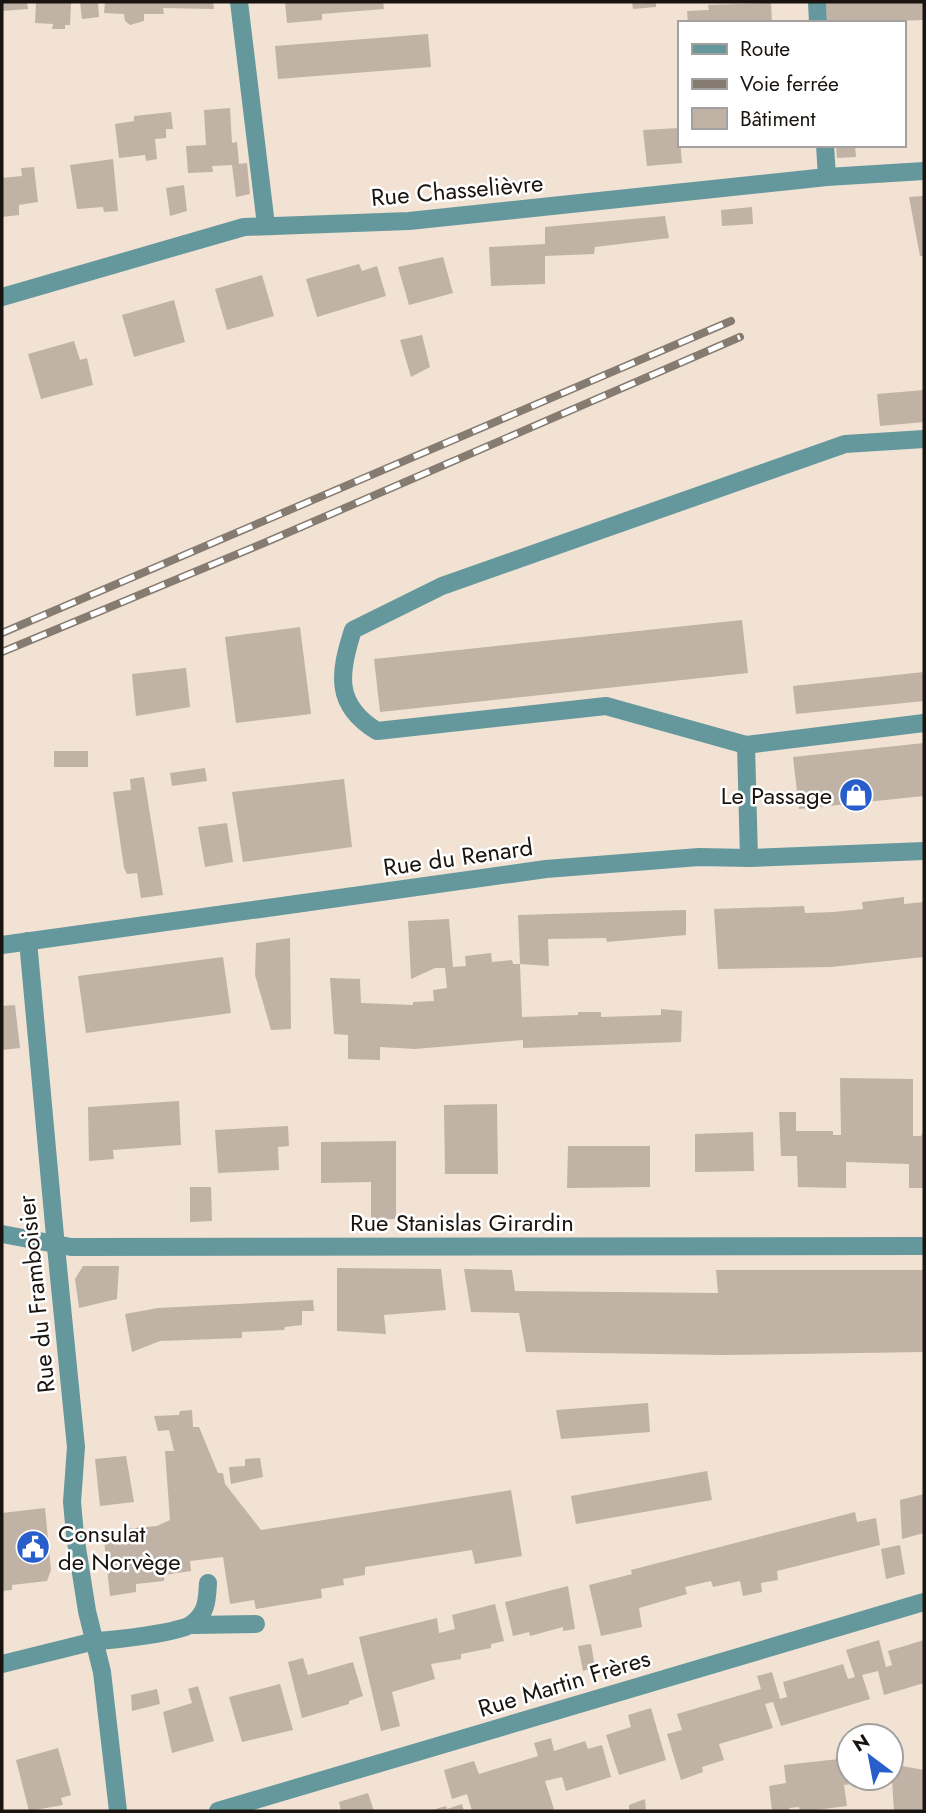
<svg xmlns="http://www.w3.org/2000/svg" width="926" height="1813" font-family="Jost,sans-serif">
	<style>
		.building { fill: #c0b2a5 }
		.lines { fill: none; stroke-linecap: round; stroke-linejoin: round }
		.service { stroke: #65989c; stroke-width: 18 }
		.minor { stroke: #65989c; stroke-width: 18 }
		.tertiary { stroke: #65989c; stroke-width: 18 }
		.rail-casing { stroke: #857b71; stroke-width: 8 }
		.rail { stroke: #fff; stroke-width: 5; stroke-dasharray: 16; stroke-linecap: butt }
		.labels { text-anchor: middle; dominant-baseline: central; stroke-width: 5; stroke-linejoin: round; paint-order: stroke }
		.street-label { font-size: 24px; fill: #19140f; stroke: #fff }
		.poi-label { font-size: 24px; fill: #19140f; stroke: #fff; text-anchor: end }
	</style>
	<rect width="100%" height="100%" fill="#f1e2d4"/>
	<path class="building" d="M2 2H27L28 9 2 11Z
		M36 2H71L70 25H65V29H52L53 24 35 23Z
		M80 2H98L99 17 82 19Z
		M105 2H213L214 9 163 8 164 14H144V21L130 25 125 21 124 14 104 13Z
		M285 2H383L384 9 322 14V20L287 23Z
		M632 2H656V7L633 9Z
		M826 2H924V20L827 23Z
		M771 3 772 23H688L687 11 709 10 708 5Z
		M428 34 431 67 278 79 275 46Z
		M230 108 232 143 237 142 239 164 247 163 250 194 236 197 232 165 212 166 213 172 188 173 186 146 206 145 204 110Z
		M171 112 173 129H166V138L155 139 157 159 146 161 145 155 119 158 115 124 134 121V116Z
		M679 128 682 163 647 166 643 130Z
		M836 145H855L856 157 837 158Z
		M113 159 118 211 104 212 103 207 77 209 70 165Z
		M34 167 38 202 19 205V215L2 217V178L22 176 21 168Z
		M184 185 187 211 170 216 166 188Z
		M924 196V256H920L909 197Z
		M752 207 753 224 722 226 721 210Z
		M665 216 669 238 595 247 594 254 545 256V284L491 286 489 247 545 244V227Z
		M443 257 453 293 409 305 398 267Z
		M359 264 362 271 377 266 386 296 317 317 306 279Z
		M262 275 274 316 227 330 215 289Z
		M174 300 185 342 134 357 122 315Z
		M422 335 430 367 411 377 400 340Z
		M74 341 80 360 87 358 93 385 41 399 28 354Z
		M924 390V422L880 426 877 394Z
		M742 620 748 673 380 712 374 659Z
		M300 627 311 714 236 723 225 637Z
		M186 668 190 707 136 716 132 674Z
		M924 672V701L796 714 793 686Z
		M924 743V796L799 809 793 757Z
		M54 751H88V767H54Z
		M205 768 207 781 172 786 170 773Z
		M144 777 163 895 141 898 137 873 127 874 124 868 113 792 131 790 130 779Z
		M344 779 352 847 243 862 232 792Z
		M227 823 233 862 205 867 198 827Z
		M904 897V904L924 902V957L831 967 718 969 714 909 804 906 805 913 834 912 863 909 862 902Z
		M686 910V935L607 942 606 938 548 939 549 966 520 964 522 1017 578 1015V1012H601V1017L661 1015V1009L682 1011 681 1042 523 1048V1040L415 1049 380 1047V1060L348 1059V1035L334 1034 330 978 360 979 361 1003 413 1005V1002L434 1001 433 990 447 988 445 968H435L411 979 408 921 449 919 453 967 466 966 465 956 491 953 492 962 512 960 513 964H520L518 915Z
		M290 938 291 1029 271 1030 255 975 256 943Z
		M223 957 231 1013 86 1033 78 976Z
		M15 1005 20 1048 2 1050V1006Z
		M840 1078 913 1079V1136H921L924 1131V1188H909V1164L846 1162V1188L798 1187 797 1156H781L779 1112H796V1131H833V1135H841Z
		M179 1101 181 1145 113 1150 114 1159 89 1161 88 1107Z
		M497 1104 498 1174H445L444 1105Z
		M288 1126 289 1146 278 1147 279 1170 218 1173 215 1130Z
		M753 1132 754 1171 695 1172V1134Z
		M396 1141V1219H371V1182L321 1183V1142Z
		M568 1146H650V1187L567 1188Z
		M190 1187H211L212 1221 190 1222Z
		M83 1266H119L117 1299 79 1308 75 1279Z
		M337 1268 441 1269 446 1310 384 1315 386 1334 337 1331Z
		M464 1269 512 1270 515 1291 718 1293 716 1270H924V1352L722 1355 526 1352 519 1313 471 1312Z
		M313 1300 314 1311H302V1325L285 1327 284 1330 242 1332V1338L160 1341 132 1352 125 1314 158 1308Z
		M648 1403 650 1432 561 1439 556 1410Z
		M192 1410 193 1427H199L218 1473H223L225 1484 261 1530 511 1490 522 1556 475 1564 472 1550 365 1567V1575L343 1579 344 1585 321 1589 322 1598 256 1609 254 1600 230 1604 223 1557 190 1561 191 1571 164 1575V1581L136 1584V1592L110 1596 103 1531 157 1526 170 1520 165 1451H174L169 1430 158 1431 154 1416 179 1415 180 1411Z
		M126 1456 134 1502 100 1506 95 1459Z
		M260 1458 263 1477 231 1484 229 1467 245 1466V1459Z
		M707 1471 712 1500 576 1524 571 1496Z
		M924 1494V1533L902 1539 900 1500Z
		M45 1508 51 1570 47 1581 12 1585V1590L2 1591V1513Z
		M855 1512 857 1522 876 1518 880 1545 777 1571 778 1580 761 1583 762 1592 743 1596 740 1581 713 1587 711 1581 685 1587 687 1594 639 1608 642 1627 601 1636 589 1585 632 1574 631 1570Z
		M900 1545 905 1574 886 1579 881 1549Z
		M568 1586 575 1629 563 1631V1627L530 1636 529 1632 513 1636 505 1602Z
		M495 1604 504 1641 491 1644V1648L461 1654V1659L431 1664 435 1679 392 1692 400 1726 381 1731 359 1637 437 1618 439 1633 455 1629 452 1615Z
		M879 1640 886 1667 892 1665 888 1651 924 1640V1683L884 1695 878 1671 862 1675 870 1699 781 1726 773 1702 765 1704 773 1728 719 1744 724 1760 702 1767 703 1772 681 1780 667 1734 682 1730 677 1714 761 1689 757 1676 772 1672 780 1699 787 1697 783 1682 843 1664 848 1679 855 1677 846 1650Z
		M591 1644 595 1667 583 1671 578 1646Z
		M303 1658 308 1675 353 1662 363 1696 349 1701V1704L302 1718 288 1662Z
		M280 1684 293 1730 242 1742 229 1697Z
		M198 1686 214 1741 172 1753 163 1712 192 1703 188 1689Z
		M157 1689 160 1704 132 1711 131 1695Z
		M651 1708 666 1760 619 1775 606 1735 631 1727 628 1715Z
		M551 1738 554 1751 585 1741 588 1749 602 1745 611 1777 566 1791 562 1777 545 1781 554 1809 548 1811H472L467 1794 452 1799 444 1770 474 1761 479 1774 538 1756 534 1743Z
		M58 1748 71 1795 61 1798 63 1805 29 1811 16 1760Z
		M848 1758 852 1784 844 1785 847 1806 808 1811H800L799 1807 789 1808 790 1811H772L769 1786 786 1783 784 1765Z
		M891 1764 924 1770V1811H894Z
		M368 1793 374 1811H341L339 1802Z
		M645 1799 646 1811H629V1805Z
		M462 1804 464 1811H429L446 1806 447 1809Z"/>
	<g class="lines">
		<path class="service" d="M746 745 924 723
			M749 858 746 745 606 706 377 731C334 705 339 673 353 630L442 586 845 444 924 439
			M192 1625 256 1624
			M95 1641C113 1640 182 1633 193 1623 207 1612 207 1600 208 1583"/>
		<path class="minor" d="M239 2 266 225
			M817 2 818 23
			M825 145 827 177
			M28 941 56 1247
			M2 1664 95 1641
			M218 1811 924 1602"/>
		<path class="tertiary" d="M2 297 244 227 409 221 827 177 924 171
			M2 945 546 869 699 857 749 858 924 851
			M2 1234 71 1247 924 1246
			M56 1247 76 1447 72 1502 75 1535 87 1611 102 1672 118 1811"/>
		<g class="rail-casing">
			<path id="rail" d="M2 633 731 321
				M2 652 264 543 740 337"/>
		</g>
		<use href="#rail" class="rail"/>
	</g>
	<defs>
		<g id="shop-disc" transform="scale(1.75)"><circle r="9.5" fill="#285ecc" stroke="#fff"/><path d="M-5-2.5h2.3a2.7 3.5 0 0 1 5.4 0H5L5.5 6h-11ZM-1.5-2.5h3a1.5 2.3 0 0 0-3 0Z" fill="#fff"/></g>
		<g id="civic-disc" transform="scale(1.75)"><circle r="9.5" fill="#285ecc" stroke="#fff"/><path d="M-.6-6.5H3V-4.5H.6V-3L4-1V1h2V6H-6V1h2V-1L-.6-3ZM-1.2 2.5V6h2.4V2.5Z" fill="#fff"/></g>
	</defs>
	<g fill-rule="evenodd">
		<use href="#shop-disc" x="856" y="795"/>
		<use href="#civic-disc" x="33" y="1547"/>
	</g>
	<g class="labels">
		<g class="street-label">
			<text transform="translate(457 190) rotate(-5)">Rue Chasselièvre</text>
			<text transform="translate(458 857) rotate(-8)">Rue du Renard</text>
			<text x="462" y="1222">Rue Stanislas Girardin</text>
			<text transform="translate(36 1294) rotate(-96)">Rue du Framboisier</text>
			<text transform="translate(564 1683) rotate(-17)">Rue Martin Frères</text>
		</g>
		<g class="poi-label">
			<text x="832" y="795">Le Passage</text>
			<text x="58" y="1533" text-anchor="start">Consulat<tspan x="58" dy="28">de Norvège</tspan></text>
		</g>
	</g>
	<rect width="926" height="1813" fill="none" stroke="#19140f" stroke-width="7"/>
	<rect x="678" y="21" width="228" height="126" fill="#ffffff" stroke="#a3a19f" stroke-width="2"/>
	<rect x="692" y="44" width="35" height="10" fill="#65989c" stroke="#a3a19f" stroke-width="2"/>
	<text x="740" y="56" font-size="21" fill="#19140f">Route</text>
	<rect x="692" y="79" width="35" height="10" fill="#857b71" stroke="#a3a19f" stroke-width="2"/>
	<text x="740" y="91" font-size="21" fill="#19140f">Voie ferrée</text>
	<rect x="692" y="108" width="35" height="21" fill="#c0b2a5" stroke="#a3a19f" stroke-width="2"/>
	<text x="740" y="126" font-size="21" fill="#19140f">Bâtiment</text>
	<g transform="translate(870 1757) rotate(328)"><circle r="33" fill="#ffffff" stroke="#a3a19f" stroke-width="2"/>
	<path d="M0-5L12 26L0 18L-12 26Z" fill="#285ecc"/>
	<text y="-10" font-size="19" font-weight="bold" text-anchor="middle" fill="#19140f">N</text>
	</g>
</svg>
